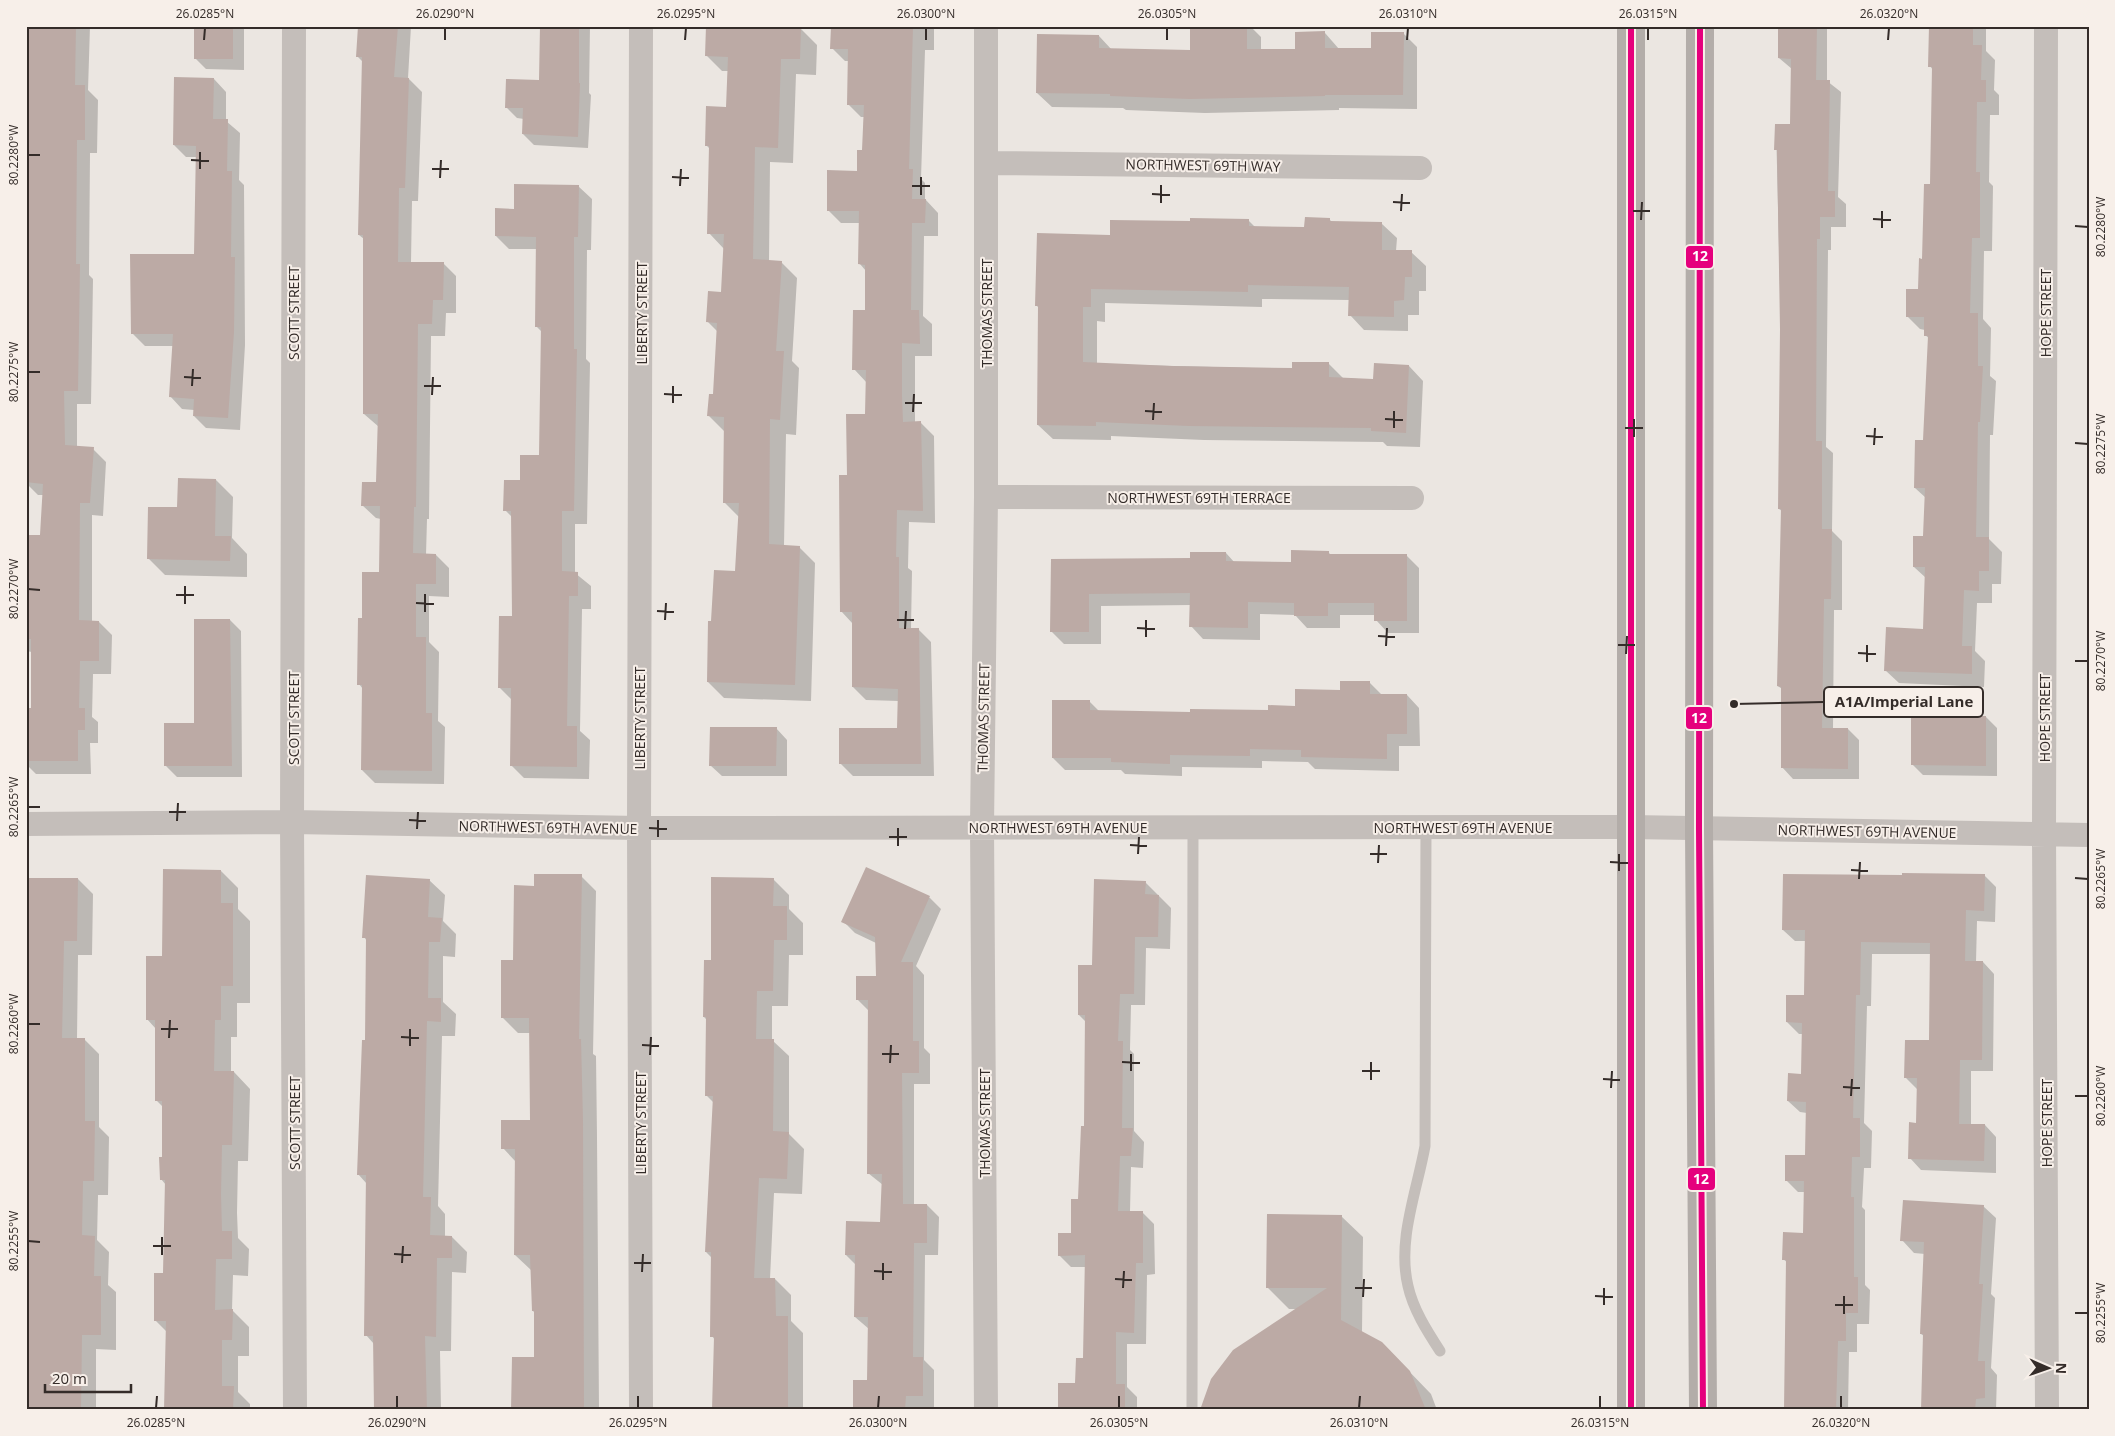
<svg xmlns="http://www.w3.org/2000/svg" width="2115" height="1436" font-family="'Open Sans',sans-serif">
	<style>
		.shadow { fill: #0003 }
		.building { fill: #bcaaa5 }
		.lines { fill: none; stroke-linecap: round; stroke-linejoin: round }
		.lane { stroke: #c4beba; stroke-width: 11 }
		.street { stroke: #c4beba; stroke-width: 24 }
		.primary { stroke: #b3ada9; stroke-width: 28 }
		.bus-1-casing { stroke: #f7efe9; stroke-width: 10 }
		.bus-1 { stroke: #e5007d; stroke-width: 6 }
		.ticks { fill: none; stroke: #342c29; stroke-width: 2 }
		.labels { text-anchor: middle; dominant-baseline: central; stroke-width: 4; stroke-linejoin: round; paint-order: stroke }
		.street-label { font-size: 14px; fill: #342c29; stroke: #f7efe9 }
		.leader { fill: none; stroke: #342c29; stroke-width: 2 }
		.callout-dot { fill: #342c29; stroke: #f7efe9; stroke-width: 2 }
		.callout { fill: #f7efe9; stroke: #342c29; stroke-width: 2 }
		.callout-label { font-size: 15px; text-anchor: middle; font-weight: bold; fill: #342c29 }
		.line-badge { stroke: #f7efe9; stroke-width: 2 }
		.badge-label { font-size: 14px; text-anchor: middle; font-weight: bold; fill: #fff }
		.neatline { fill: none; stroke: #342c29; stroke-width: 2 }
		.ticks-label { font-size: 12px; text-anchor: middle; fill: #342c29 }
	</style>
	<rect width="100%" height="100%" fill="#ebe6e1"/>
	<path class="shadow" d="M26 26H90L88 90 98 100 97 153H90L89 275 93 279 91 404H77V447L93 449 106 462 103 516 92 515V622H99L112 635 111 674H93L92 717 98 722V743H90L91 774H36L26 764V709H32V652L26 651V536H41L44 495H38L26 483Z
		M196 26H244V70L206 69 195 58Z
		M360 26H411L408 78 422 92 418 201H412L411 263H443L456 276V313H446L445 336H431L429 519H427L426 555H436L449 568V597L429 596V642L439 652 438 721 445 727 444 784 375 783 362 770 363 689 359 684 363 620 380 574 381 519 376 518 362 505 377 484 379 427 364 414V239L359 235 363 62 357 56Z
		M541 26H590L589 93 591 95 588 148 534 145 523 134 524 119 517 118 506 107 540 82Z
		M708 26H791V29H801L817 45 816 75 796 74 793 163 770 162 769 261 781 262 797 278 792 361 799 368 796 435 786 434 784 546 799 547 815 563 811 701 724 698 708 682 713 622 736 572 739 517 724 502 725 432 709 416 715 395 718 332 708 322 722 294 725 250 709 233 710 149 706 145 727 108 728 71H722L706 55Z
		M832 26H934V50H925L921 179 925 183V199L938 213V236H924L923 316 932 324V356H915V423H921L934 436 935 523 909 522 908 568 912 571 911 629H918L931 642 934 776H853L840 763 898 730 899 701 866 700 853 687V624L841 611 848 476 866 416 867 383 854 369 866 312V271L860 264V223H841L828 210 858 172 863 151 864 117H861L848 104 849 61H845L832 48Z
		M1192 26H1250L1261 37V50H1296L1325 33 1339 49H1372L1403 33 1417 47V109L1339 108V110L1205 113 1126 110 1123 108 1052 107 1037 93 1099 36 1112 50 1192 51Z
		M1779 26H1827V81L1841 92 1838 197 1846 204V227H1831V250H1828L1826 447 1833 453 1832 531 1842 541V610H1834L1833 729H1848L1859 740V779H1793L1782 767V689L1778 686 1782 511 1779 509 1781 329 1776 126H1791L1792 69 1779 58Z
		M1930 26H1986V51L1995 60 1994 90 1999 95V115H1990L1989 182 1993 186 1992 251H1984L1983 319 1991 328 1990 376 1996 381 1993 435H1990L1989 539 2002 552 2001 584H1992V603H1977L1975 651 1985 661 1984 687 1899 683 1885 670 1924 630 1926 578 1914 567 1924 537 1926 498 1915 488 1924 441 1930 339 1925 335V330L1920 329 1907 316 1919 291 1931 186 1933 70 1930 66Z
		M214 79 226 92V121L240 133 239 180 244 185 245 345 240 430 206 428 194 416V410L182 409 170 396 174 346H145L133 334 196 256 197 157H186L174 145Z
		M578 186 592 199 591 250H587L586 359 590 363 587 524H575V573L591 586V609H582L580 731 590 740 589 779 524 778 511 765 512 700 499 687 513 618V518L505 510 521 481 540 456 542 332 536 326 537 249H509L496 236 515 210Z
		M1248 220 1256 228 1306 229 1330 220 1333 223 1382 224 1397 238 1396 251 1411 252 1426 266V291H1419V315H1408V331L1364 330 1350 315V300L1262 299V307L1105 303V322L1097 321V364L1293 369 1328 363 1343 378 1374 380 1409 366 1423 381 1420 447 1387 446 1383 442 1204 440 1111 436V440L1053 439 1038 425 1039 308 1036 305 1111 237 1191 223Z
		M216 480 233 497 232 538 247 554V577L165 575 148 558 179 508Z
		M1226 553 1235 563H1292L1329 553 1331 555 1407 556 1419 568V633H1388L1376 620V615H1340V628H1307L1295 615 1260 614V640L1203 639 1191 626V605L1101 606V644H1064L1051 631 1052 561 1191 559Z
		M230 620 241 631 242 777H177L166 766 196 724Z
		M1370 683 1382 695H1407L1419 708 1420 746H1399V771L1315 769 1308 762 1262 761V768L1182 767V776L1125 774 1121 770H1065L1053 758 1089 701 1099 711 1191 713 1269 711 1296 707Z
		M1986 717 1997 728V776L1923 775 1912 764Z
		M776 728 787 740V776H722L710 765Z
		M866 869 930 898 941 909 916 966 924 975V1048L930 1054V1084H914V1205H927L939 1217 938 1255H925L924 1360 934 1370V1408L917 1407V1410H855L868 1381 869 1329 855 1317 856 1265 846 1255 882 1223 883 1185 868 1173 869 1011 857 999 877 978 876 943 855 933 843 921Z
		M221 871 238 888V909L250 921V1003H237V1037H231V1072H234L250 1089 248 1161H238L237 1213 238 1238 249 1249 248 1276 233 1275 232 1310 249 1327V1356H238V1392L250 1404V1410H166L167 1332 155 1320 165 1274 166 1185 161 1179 164 1108 156 1100V1029L147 1019 163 957Z
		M1984 875 1996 887 1995 922 1977 921 1976 962H1983L1994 974 1993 1071H1971V1125H1985L1996 1137V1173L1921 1170 1910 1158 1918 1124V1090L1906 1078 1930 1041 1931 954H1872L1871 1006H1867L1864 1123 1872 1131 1871 1168H1864L1862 1207 1865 1210V1285L1870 1290 1869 1324H1857V1352H1849L1848 1410H1786L1788 1263 1783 1259 1805 1234V1192H1798L1786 1180 1806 1156 1807 1113 1800 1112 1788 1101 1802 1075 1803 1034H1799L1787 1022 1805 996 1806 941H1795L1783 930Z
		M581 876 596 891 593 1054 596 1056 597 1137 599 1410H514L536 1358 535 1313 533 1311 531 1270 515 1255 516 1162 503 1148 531 1122 530 1033H518L502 1017 514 961 535 887Z
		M26 879H78L93 894 92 955H78L77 1039H84L99 1054V1127L109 1137 108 1195H98L97 1240 109 1252 108 1285 116 1292V1350L96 1349V1410H27Z
		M773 879 789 895V909L803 923V955H789L788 1006H772V1040L789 1056V1134L804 1149 802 1194 774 1193 770 1279H775L791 1295V1321L803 1333V1410H713L715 1340 712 1336V1258L706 1252 714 1103 706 1095 707 1020 704 1017 712 962Z
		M429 880 445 895 443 921 456 934 455 957 443 956V1002L456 1014 455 1036H442L438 1206 445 1214V1237H452L467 1252 466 1273 452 1272 451 1351H440L441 1410H375L374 1344 366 1335 367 1184 358 1174 366 1041 367 941 364 937Z
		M1145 882 1171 908 1170 949 1146 948 1145 1005H1131L1130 1050 1134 1054V1131L1144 1142 1143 1168 1131 1167 1130 1212H1142L1154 1224 1155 1274 1147 1275 1146 1344H1127V1387L1137 1397V1410H1059L1077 1384 1084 1359 1086 1267H1071L1059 1255 1072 1234 1079 1200 1085 1127 1086 1022 1079 1015 1093 967Z
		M1983 1206 1996 1218 1991 1294 1995 1298 1991 1368 1997 1375 1996 1410H1922L1924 1336 1921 1334 1925 1254 1914 1253 1902 1240Z
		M1341 1216 1363 1237 1362 1333 1403 1365 1431 1394 1437 1410H1201L1297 1309H1289L1268 1288Z"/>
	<path class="building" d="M26 26H76L75 85H85V140H77L76 264H80L78 391H64L65 445 94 447 90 503H80L79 620 99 621V661H80L79 708H85V730H78V761H26V708H31V639H26V535H40L43 484 26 482Z
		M194 26H233V59H194Z
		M358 26H398L394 77 409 78 405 188H399L398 262H444L443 300H433L432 324H418L416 507H414L413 553 436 554V584H416V637H426V713H432V771L361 770 362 685H357L358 618H362V572H379L380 506H361L362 482H376L378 414H363V235H358L362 57H356Z
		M540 26H579V83H580L578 137 522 134 523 108H505L506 79 539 80Z
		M706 26 801 28 800 59H781L778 148 755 147 753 259 782 261 776 351H784L780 420 770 419 769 544 800 546 795 685 707 682 708 621H711L714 570 735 571 739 503H723L724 417 707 416 709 394H713L717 323 706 322 708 291 721 292 724 234H707L709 146H705L706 106 726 107 728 57 705 56Z
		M831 26H913L909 169H913L912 199H926L925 223H912L911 310H919L920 344 902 343V396L903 422 921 421 923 511 897 510 896 557H899V639V628H919L921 764H839V728H897L898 689 852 687V612H840L839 475H847L846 414H865L866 370H852L853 310H865V265L858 264 859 211H827V170L857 171V150H862L864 105H847L848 49H830Z
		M1190 26H1247V49H1295V32L1325 31V48H1371V32H1404L1403 95H1325V96L1190 99 1110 96V94L1036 93 1037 34 1099 35V48L1190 50Z
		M1778 26H1817L1816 80H1830L1828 191H1835V217H1820V239H1817L1816 441H1822V529H1832L1831 599H1824L1822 728H1848V769L1781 768V687L1777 686 1781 509H1778L1780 329 1777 150H1774L1775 124H1790L1791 59 1778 58Z
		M1929 26H1973V45H1982L1981 80H1986V102H1977L1976 172H1980V238H1972L1970 313H1978V366H1983L1980 422H1978L1976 537H1989V571H1979V591L1964 590 1962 646H1972V674L1884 671 1886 627 1923 629 1925 567H1913V536H1923L1925 488H1914L1915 440H1923L1928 336H1924V317H1906V289H1918L1919 258 1922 259 1924 184H1930L1932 67H1928Z
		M174 77 214 78 213 119H228L227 171H232L231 257H235L234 332 228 418 193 416 194 399 169 397 173 334H131L130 254H194L196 146 173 145Z
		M514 184 579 185 578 237H574V349H577L574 511H562V571L578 572V596H569L567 726H577V767L510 766 511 688H498L499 616H512L511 511H503L504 480H520V455H539L541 327H535L536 237 495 236V208L514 209Z
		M1305 217 1330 218V221L1382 222V250H1412V277H1405L1404 300 1394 301V317L1348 316 1349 287 1248 285V292L1091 289V307H1083V362L1172 366 1292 368V362H1329V377L1373 379 1374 363 1409 365 1406 433 1371 431V428L1189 426 1096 422V426L1037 425 1038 306H1035L1037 233 1110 235V220L1190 221V218L1249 219V226L1304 227Z
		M178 478 216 479 215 536H231L230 561 147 559 148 507H177Z
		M1291 550 1329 551V554H1407V621H1374V603H1328V616H1294V603L1248 602V628L1189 627 1190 593 1089 594V632H1050L1051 559 1190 558V552H1226V561L1291 562Z
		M194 619H230L232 766H164V723H194Z
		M1340 681H1370V694H1407V734H1387V759L1301 757V750L1250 749V756L1170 755V764L1111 762V758H1052V700H1090V710L1190 712V709L1268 710V705L1295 706V689L1340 690Z
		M1911 715 1986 716V766L1911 765Z
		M710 727H777L776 766H709Z
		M866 867 930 896 901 962H913V1041H919V1073H902L903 1204H927V1243H914L913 1357H923V1396H906L905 1410H853V1380H867L868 1317H854L855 1255H845L846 1221 880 1222 882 1174H867L868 1000H856V976H876L875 937 841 922Z
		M163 869 221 870V903H233V986H221V1020H215L214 1071H234L232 1145H222L221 1195 222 1231H232V1259H216L215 1310 233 1309 232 1340H222V1386H234L233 1410H164L166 1321H154V1273H163L165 1180H160L159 1157H162V1101H155V1020H146V956H162Z
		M1902 873 1985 874 1984 911 1966 910 1965 961H1983L1982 1060H1960L1959 1124H1985L1984 1161 1908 1159 1909 1122 1916 1123 1917 1078H1904L1905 1040H1929L1930 943 1861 942 1860 995H1856L1853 1118H1860V1157H1852L1851 1197H1854V1277H1858V1313H1846V1341H1838L1836 1410H1784L1786 1260H1782L1783 1232 1803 1233 1804 1181H1785V1155H1805L1806 1102 1787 1101 1788 1073 1801 1074 1802 1023 1786 1022V995H1804L1805 930H1782L1783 874 1902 875Z
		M534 874H582L579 1039H581L583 1121 584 1410H511L512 1357H534V1311H532L530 1255H514L515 1149H501V1120H530L529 1018H501V960H513L514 885 534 886Z
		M366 875 430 879 428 917 442 918 440 942H429L428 998H441V1022L427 1021 423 1197H431L430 1235 452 1236V1258H437L436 1337 425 1336 427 1410H374L373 1336H364L366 1175H357L362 1040H365L366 938H362Z
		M711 877 774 878 773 906H787V940H774L773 991H757L756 1039H774L773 1131 789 1132 787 1179 759 1178 754 1278H775L776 1316H788V1410H712L714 1337H710L711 1252H705L713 1096H705L706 1017H703L704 960H711Z
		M26 878H78L77 941H64L62 1038H85V1121H95L94 1181H83L82 1235 95 1236 94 1276H101V1335H82L81 1410H26Z
		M1094 879 1146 881 1145 894 1159 895 1158 937H1135L1134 994H1120L1118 1041H1123L1122 1128H1133L1131 1156H1120L1118 1211H1143V1263H1136L1134 1333 1116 1332V1384H1125V1410H1058V1383H1075L1076 1358H1083L1085 1255 1058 1256V1233H1071V1199H1078L1081 1126H1084L1085 1015H1078V965H1092Z
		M1903 1200 1984 1205 1979 1284H1983L1978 1361H1985V1398L1976 1399 1975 1410H1921L1923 1334H1920L1924 1242 1900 1241Z
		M1267 1214 1342 1215 1341 1320 1382 1342 1410 1371 1426 1410H1200L1211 1379 1233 1350 1327 1288H1266Z"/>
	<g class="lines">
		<path class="lane" d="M1426 827 1425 1146C1417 1191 1397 1240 1408 1286 1413 1309 1427 1331 1440 1351
			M1192 1410 1193 827"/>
		<path class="street" d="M294 26 292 822 295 1410
			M641 26 639 828 641 1410
			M986 26V497L982 827 986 1410
			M2046 26 2044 834 2047 1410
			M986 163 1420 168
			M986 497 1412 498
			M26 824 292 822 639 828 1631 827 2089 835"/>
		<path class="primary" d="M1700 26 1699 829 1703 1410
			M1631 1410V26"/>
		<g class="bus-1-casing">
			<path id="bus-1" d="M1631 26V1410
				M1700 26 1699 829 1703 1410"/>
		</g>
		<use href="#bus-1" class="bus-1"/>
	</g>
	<path class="ticks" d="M204 40 205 28M445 40V28M685 40 686 28M926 40V28M1167 40V28M1407 40 1408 28M1648 40V28M1888 40 1889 28M28 155H40M191 160 209 161M200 169V152M432 169H449M672 177 689 178M440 178 441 160M680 186 681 169M912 186H930M1152 194 1170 195M921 195V177M1393 202 1410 203M1161 203V185M1401 211 1402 194M1633 211H1650M1873 219 1891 220M1641 220 1642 202M2075 226 2088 227M1882 228V211M28 372H40M184 377 201 378M192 386 193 369M424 386H441M664 394 682 395M432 395 433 377M673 403V386M905 403H922M1145 411 1162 412M913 412 914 394M1385 419 1403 420M1153 420 1154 403M1394 428V411M1625 428H1643M1866 436 1883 437M1634 437V419M2075 443 2088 444M1874 445 1875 428M28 589 40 590M176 595H194M416 603 434 604M185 604V586M657 611 674 612M425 612V594M665 620 666 603M897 620H914M1137 628 1155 629M905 629 906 611M1378 636 1395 637M1146 637V620M1618 645H1635M1386 646 1387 628M1858 653 1876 654M1626 654 1627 636M2075 661H2088M1867 662V645M28 807H40M169 812H186M409 820 426 821M177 821 178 803M649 828 667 829M417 829 418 812M658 837V820M889 837H907M1130 845 1147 846M898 846V828M1138 854 1139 837M1370 854H1387M1610 862 1628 863M1378 863 1379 845M1851 870 1868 871M1619 871V854M2075 878 2088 879M1859 879 1860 862M28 1024H40M161 1029H178M401 1037 419 1038M169 1038 170 1020M642 1045 659 1046M410 1046V1029M882 1054H899M650 1055 651 1037M1122 1062 1140 1063M890 1063 891 1045M1131 1071V1054M1362 1071H1380M1603 1079 1620 1080M1371 1080V1062M1843 1087 1860 1088M1611 1088 1612 1071M1851 1096 1852 1079M2075 1096H2088M28 1241 40 1242M153 1246H171M394 1254 411 1255M162 1255V1237M402 1263 403 1246M634 1263H651M874 1271 892 1272M642 1272 643 1254M1115 1279 1132 1280M883 1280V1263M1123 1288 1124 1271M1355 1288H1372M1595 1296 1613 1297M1363 1297 1364 1279M1604 1305V1288M1835 1305H1853M2075 1313H2088M1844 1314V1296M156 1408 157 1396M397 1408V1396M638 1408V1396M878 1408 879 1396M1119 1408V1396M1359 1408 1360 1396M1600 1408V1396M1841 1408V1396"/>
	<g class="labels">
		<g class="street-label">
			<text transform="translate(1203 165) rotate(1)">NORTHWEST 69TH WAY</text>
			<text transform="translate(293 313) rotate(-90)">SCOTT STREET</text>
			<text transform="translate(641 313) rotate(-90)">LIBERTY STREET</text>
			<text transform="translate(986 313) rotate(-90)">THOMAS STREET</text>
			<text transform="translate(2045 313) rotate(-90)">HOPE STREET</text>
			<text x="1199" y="497">NORTHWEST 69TH TERRACE</text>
			<text transform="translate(293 718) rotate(-90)">SCOTT STREET</text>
			<text transform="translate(639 718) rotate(-90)">LIBERTY STREET</text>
			<text transform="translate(983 718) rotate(-89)">THOMAS STREET</text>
			<text transform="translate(2044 718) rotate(-90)">HOPE STREET</text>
			<text transform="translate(548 827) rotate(1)">NORTHWEST 69TH AVENUE</text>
			<text x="1058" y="827">NORTHWEST 69TH AVENUE</text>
			<text x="1463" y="827">NORTHWEST 69TH AVENUE</text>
			<text transform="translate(1867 831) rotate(1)">NORTHWEST 69TH AVENUE</text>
			<text transform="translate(294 1123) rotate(-90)">SCOTT STREET</text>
			<text transform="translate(640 1123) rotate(-90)">LIBERTY STREET</text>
			<text transform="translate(984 1123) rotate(-90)">THOMAS STREET</text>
			<text transform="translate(2046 1123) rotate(-90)">HOPE STREET</text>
		</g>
	</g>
	<path class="leader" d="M1734 704L1824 702"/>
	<circle class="callout-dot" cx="1734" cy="704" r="5"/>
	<rect class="callout" x="1824" y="687" width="159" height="30" rx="5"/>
	<g class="callout-label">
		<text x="1904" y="707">A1A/Imperial Lane</text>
	</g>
	<g class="line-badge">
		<rect x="1685" y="245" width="29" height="24" rx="5" fill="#e5007d"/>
		<rect x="1685" y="706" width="28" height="24" rx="5" fill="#e5007d"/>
		<rect x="1687" y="1167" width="29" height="24" rx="5" fill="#e5007d"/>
	</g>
	<g class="badge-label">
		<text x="1700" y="261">12</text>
		<text x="1699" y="723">12</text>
		<text x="1701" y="1184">12</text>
	</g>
	<rect width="2115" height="1436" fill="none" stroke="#f7efe9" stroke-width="55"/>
	<g transform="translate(2048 1368) rotate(92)" stroke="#f7efe9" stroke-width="4" paint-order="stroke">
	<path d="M0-4L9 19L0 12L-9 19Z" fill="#342c29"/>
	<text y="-8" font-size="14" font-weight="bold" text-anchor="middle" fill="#342c29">N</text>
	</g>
	<path d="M45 1384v8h86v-8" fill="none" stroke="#342c29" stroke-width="2.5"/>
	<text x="52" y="1384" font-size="15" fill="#342c29" stroke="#f7efe9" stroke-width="4" paint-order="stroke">20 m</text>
	<rect x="28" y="28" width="2060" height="1380" class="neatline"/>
	<g class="ticks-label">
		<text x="205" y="18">26.0285°N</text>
		<text x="445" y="18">26.0290°N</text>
		<text x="686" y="18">26.0295°N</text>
		<text x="926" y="18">26.0300°N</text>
		<text x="1167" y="18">26.0305°N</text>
		<text x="1408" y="18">26.0310°N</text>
		<text x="1648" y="18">26.0315°N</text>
		<text x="1889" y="18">26.0320°N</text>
		<text transform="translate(14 155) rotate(-90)" y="4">80.2280°W</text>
		<text transform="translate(2101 227) rotate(-90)" y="4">80.2280°W</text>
		<text transform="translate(14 372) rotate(-90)" y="4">80.2275°W</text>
		<text transform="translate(2101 444) rotate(-90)" y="4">80.2275°W</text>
		<text transform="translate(14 589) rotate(-90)" y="4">80.2270°W</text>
		<text transform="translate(2101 661) rotate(-90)" y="4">80.2270°W</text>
		<text transform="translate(14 807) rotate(-90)" y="4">80.2265°W</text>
		<text transform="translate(2101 879) rotate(-90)" y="4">80.2265°W</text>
		<text transform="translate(14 1024) rotate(-90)" y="4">80.2260°W</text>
		<text transform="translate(2101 1096) rotate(-90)" y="4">80.2260°W</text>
		<text transform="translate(14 1241) rotate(-90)" y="4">80.2255°W</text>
		<text transform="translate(2101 1313) rotate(-90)" y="4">80.2255°W</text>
		<text x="156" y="1427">26.0285°N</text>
		<text x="397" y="1427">26.0290°N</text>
		<text x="638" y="1427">26.0295°N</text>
		<text x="878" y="1427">26.0300°N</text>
		<text x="1119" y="1427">26.0305°N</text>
		<text x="1359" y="1427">26.0310°N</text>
		<text x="1600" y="1427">26.0315°N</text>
		<text x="1841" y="1427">26.0320°N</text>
	</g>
</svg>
